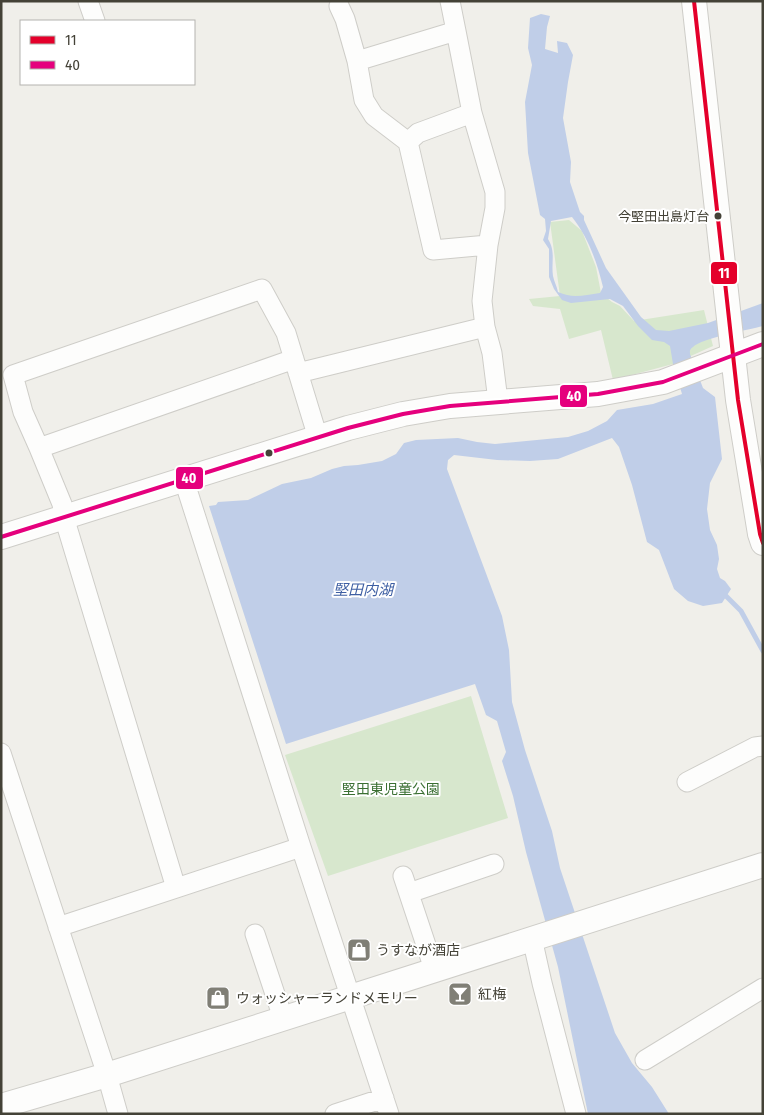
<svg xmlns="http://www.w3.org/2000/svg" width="764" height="1115" font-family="'Fira Sans Condensed','Noto Sans JP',sans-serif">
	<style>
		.green { fill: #d7e7cd }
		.water { fill: #c0cee8; fill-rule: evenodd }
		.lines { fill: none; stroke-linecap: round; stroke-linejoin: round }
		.stream { stroke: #c0cee8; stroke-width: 5 }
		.minor-casing { stroke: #cecdc8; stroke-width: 21 }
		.tertiary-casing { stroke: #cecdc8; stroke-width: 26 }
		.minor { stroke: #fdfdfc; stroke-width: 19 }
		.tertiary { stroke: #fdfdfc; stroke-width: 24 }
		.bus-1-casing { stroke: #fff; stroke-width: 8 }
		.bus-2-casing { stroke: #fff; stroke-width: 8 }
		.bus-1 { stroke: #e4002b; stroke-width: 4 }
		.bus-2 { stroke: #e5007d; stroke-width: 4 }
		.bus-dot { fill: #444237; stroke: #fff; stroke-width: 2 }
		.labels { text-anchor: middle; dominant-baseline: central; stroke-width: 4; stroke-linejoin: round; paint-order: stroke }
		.bus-label { font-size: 13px; fill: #444237; stroke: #fff; text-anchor: end }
		.park-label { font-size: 14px; fill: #3a6f32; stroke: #fff }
		.poi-label { font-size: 14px; fill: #444237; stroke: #fff; text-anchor: start }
		.water-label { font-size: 15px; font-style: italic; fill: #3e5fa3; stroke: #fff }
		.line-badge { stroke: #fff; stroke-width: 2 }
		.badge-label { font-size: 14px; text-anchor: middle; font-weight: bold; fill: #fff }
	</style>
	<rect width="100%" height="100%" fill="#f0efea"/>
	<path class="green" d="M569 220 582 231 596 267 601 293 612 302 620 306 634 321 704 310 713 346 673 364 613 380 601 330 569 339 560 309 533 306 529 299 560 296 550 222Z
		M471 696 508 818 328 876 285 755Z"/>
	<path class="water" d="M541 14 550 16 547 27 545 49 558 53 557 41 567 43 573 55 568 82 563 118 571 162 570 182 580 212 584 216V220L606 268 641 317 656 330 669 331 708 323 763 303V326C748 330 702 338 693 347 689 350 690 351 690 354L703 388 715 397 722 459 710 483 707 509 710 530 717 545 719 559 717 569 720 578 725 581 731 589 722 603 703 606 688 601 674 589 659 550 647 542 632 485 619 447 612 438 558 459 530 461 497 460 454 455 448 460 447 469 502 616 509 650 512 702 525 750 552 831 560 868 615 1033 632 1063 652 1087 669 1114H588L558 967 526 852 513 796 502 761 506 752 497 721 486 715 475 684 286 744 209 506 216 505 218 502 248 500 282 484 311 478 332 469 344 466 358 465 382 461 396 454 404 443 416 440 458 438 477 442 495 444 568 437 588 431 607 421 617 410 653 404 682 394 673 364 670 346 664 342 652 340 638 326 623 306 610 299 571 303 562 300 554 289 549 277V249L543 240 546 231 545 219 540 215 528 153 525 102 532 65 528 48 530 18ZM572 217C588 237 597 262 603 287L600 293C584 295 573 299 558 292 557 287 554 281 553 276 551 262 556 252 548 239L551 221Z"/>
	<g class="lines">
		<path class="stream" d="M722 592 741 611 763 651"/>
		<g class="minor-casing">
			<path id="minor" d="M88 1 95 21
				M339 6 345 19 357 61 364 100 374 116 408 142 433 250 488 245
				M456 31 472 113 495 192V208L488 245 482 301 485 327
				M357 61 456 31 450 1
				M408 142 418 133 472 113
				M298 373 485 327 492 353 498 401
				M39 448 23 412 13 375 262 289 286 333 318 438
				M184 480 301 847 389 1114
				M1 753 107 1075 118 1114
				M687 782 755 747 763 746
				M403 876 434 969
				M176 888 64 517 62 504 39 448 294 359
				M409 893 494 864
				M58 927 301 847
				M255 934 283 1018
				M532 938 542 983 576 1114
				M645 1060 763 988
				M335 1114 384 1098"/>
		</g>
		<g class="tertiary-casing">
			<path id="tertiary" d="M694 1 733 355 738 400 760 534 763 543
				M1 537 348 428 403 414 450 406 598 394 663 382 763 344
				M1 1106 107 1075 763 865"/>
		</g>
		<use href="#minor" class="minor"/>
		<use href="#tertiary" class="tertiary"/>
		<g class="bus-1-casing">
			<path id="bus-1" d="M694 1 733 355 738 400 760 534 763 543"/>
		</g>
		<g class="bus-2-casing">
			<path id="bus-2" d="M1 537 348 428 403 414 450 406 598 394 663 382 763 344"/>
		</g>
		<use href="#bus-1" class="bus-1"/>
		<use href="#bus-2" class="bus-2"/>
	</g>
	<defs>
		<g id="shop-square" transform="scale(1.25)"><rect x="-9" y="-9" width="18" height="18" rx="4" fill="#807f76" stroke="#fff"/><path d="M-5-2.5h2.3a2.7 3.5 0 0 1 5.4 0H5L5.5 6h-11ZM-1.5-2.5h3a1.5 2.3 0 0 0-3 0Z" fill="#fff"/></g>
		<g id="bar-square" transform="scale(1.25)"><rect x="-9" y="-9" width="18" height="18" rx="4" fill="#807f76" stroke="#fff"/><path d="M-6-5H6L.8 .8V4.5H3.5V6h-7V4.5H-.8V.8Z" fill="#fff"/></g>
	</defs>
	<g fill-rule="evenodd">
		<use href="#shop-square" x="359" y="950"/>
		<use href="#bar-square" x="460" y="994"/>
		<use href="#shop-square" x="218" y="998"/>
	</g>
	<g class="bus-dot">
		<circle cx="718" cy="216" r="4.5"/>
		<circle cx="269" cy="453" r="4.5"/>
	</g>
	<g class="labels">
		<g class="bus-label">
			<text x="709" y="216">今堅田出島灯台</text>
		</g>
		<g class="park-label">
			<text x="391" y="789">堅田東児童公園</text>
		</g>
		<g class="poi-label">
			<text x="376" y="950">うすなが酒店</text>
			<text x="478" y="994">紅梅</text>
			<text x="236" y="998">ウォッシャーランドメモリー</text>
		</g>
		<g class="water-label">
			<text x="363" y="590">堅田内湖</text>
		</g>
	</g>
	<g class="line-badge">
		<rect x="710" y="261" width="28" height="24" rx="5" fill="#e4002b"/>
		<rect x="559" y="384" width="29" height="24" rx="5" fill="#e5007d"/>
		<rect x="175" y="466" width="29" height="24" rx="5" fill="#e5007d"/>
	</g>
	<g class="badge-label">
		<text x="724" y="278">11</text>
		<text x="574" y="401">40</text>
		<text x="189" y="483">40</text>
	</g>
	<rect width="764" height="1115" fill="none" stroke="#444237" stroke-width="5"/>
	<rect x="20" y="20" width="175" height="65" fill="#ffffff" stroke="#b4b3af"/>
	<rect x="30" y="36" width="25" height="8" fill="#e4002b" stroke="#b4b3af"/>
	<text x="65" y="45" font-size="15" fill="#444237">11</text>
	<rect x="30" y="61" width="25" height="8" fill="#e5007d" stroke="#b4b3af"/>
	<text x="65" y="70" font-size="15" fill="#444237">40</text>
</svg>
